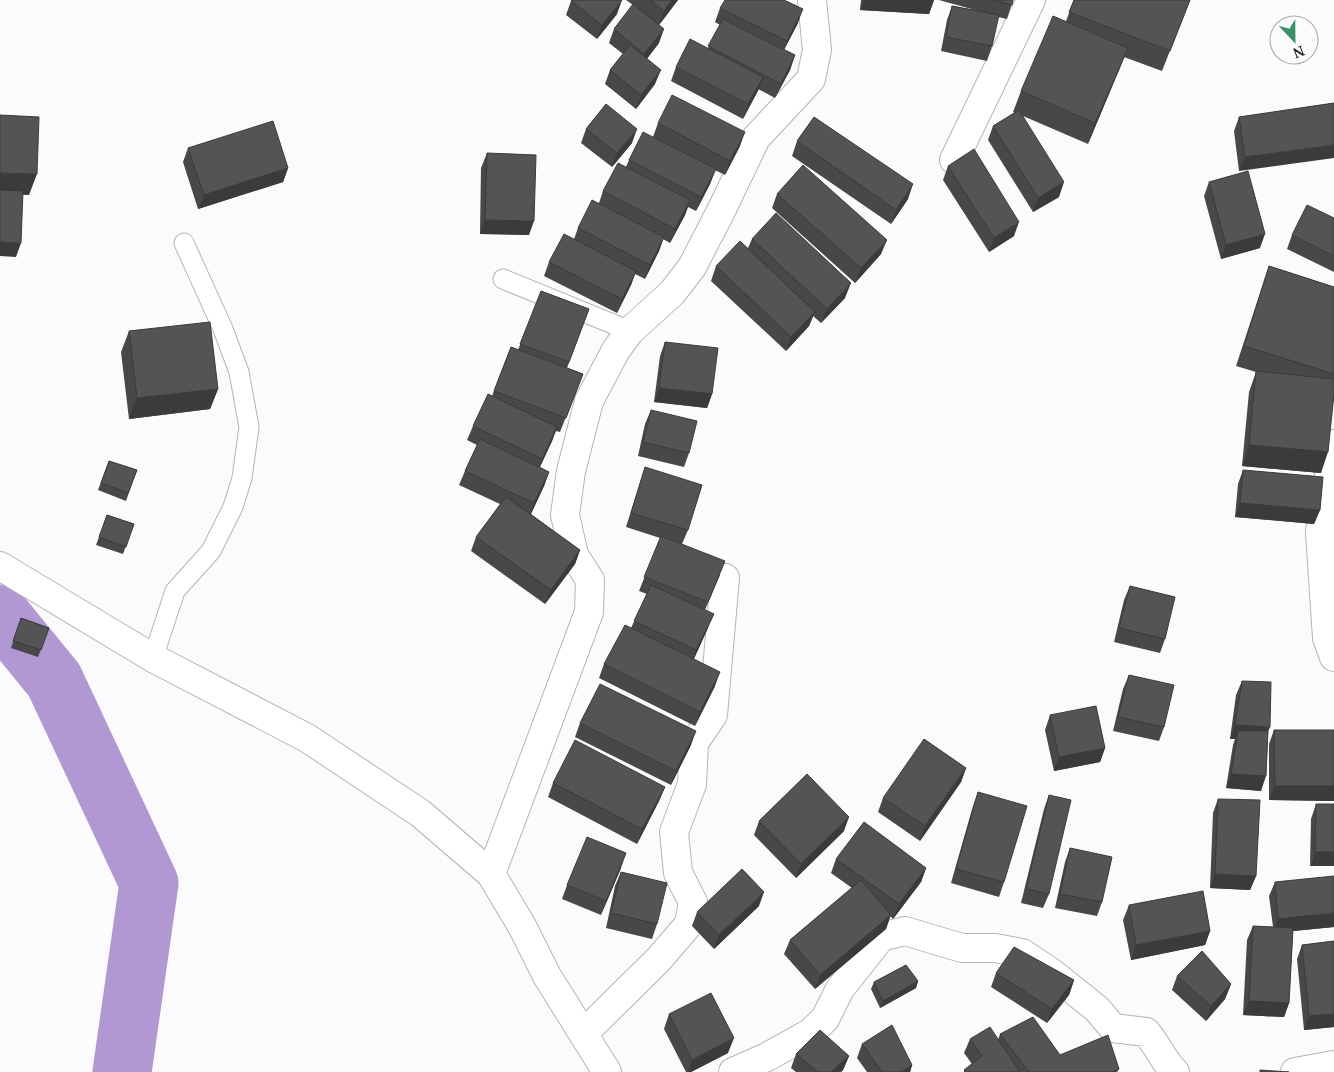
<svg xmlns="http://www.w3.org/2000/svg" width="1334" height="1072" font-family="'Noto Serif',serif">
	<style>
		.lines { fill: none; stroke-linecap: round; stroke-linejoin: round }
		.river { stroke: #b298d2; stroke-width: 59 }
		.lane-casing { stroke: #b5b4b7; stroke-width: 21 }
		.street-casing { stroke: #b5b4b7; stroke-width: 30 }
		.lane { stroke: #fff; stroke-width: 19 }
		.street { stroke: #fff; stroke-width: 28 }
		.wall { fill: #484749 }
		.shaded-wall { fill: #3b3a3c }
		.building { fill: #545355; stroke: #3b3a3c }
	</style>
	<rect width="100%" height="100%" fill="#fbfafd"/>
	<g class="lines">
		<path class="river" d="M0 614 54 680 149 883 122 1072"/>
		<g class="lane-casing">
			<path id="lane" d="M503 279 630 331
				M153 658 175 591 211 551 233 507 242 478 249 427 239 372 223 329 184 243"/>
		</g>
		<g class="street-casing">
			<path id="street" d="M954 160 1031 0
				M1334 444 1320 532 1327 638 1334 657
				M0 566 153 658 307 738 420 813 491 874 523 928 547 976 607 1072
				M491 874 589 612 590 580 574 555 565 515 571 471 589 401 616 350 630 331 672 293 692 267 721 211 756 138 811 79 817 50 812 0
				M584 1033 659 959 689 924 693 902 678 873 674 832 692 784 694 743 713 715 725 578
				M733 1072 767 1057 810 1033 825 1019 840 989 881 937 905 931 962 948H995L1022 953 1052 973 1097 1009 1113 1028 1146 1032C1157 1044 1164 1062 1175 1072
				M1295 1072 1334 1065"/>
		</g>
		<use href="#lane" class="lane"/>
		<use href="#street" class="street"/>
	</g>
	<path class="wall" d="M626 0H678L659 25V43L647 59 655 84 636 109 605 84 610 70 623 54 609 43 614 29 633 5Z
		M861 0H934L929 14 860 10Z
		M939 0H1013L1007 19 998 17 992 46 987 61 941 51 947 20 952 6 975 10Z
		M1074 0H1190L1162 71 1124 57 1088 144 1023 116 1059 197 1033 212 988 140 993 126 1015 113 1013 112 1021 91 1066 21Z
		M571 1 617 14 597 39 566 15Z
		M720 8 798 23 784 50 795 55 790 70 775 98 758 89 743 119 671 81 676 67 708 48 720 25 715 22Z
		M1334 103 1239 171 1234 131 1239 117Z
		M658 123 740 146 725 175 715 170 710 184 696 211 688 207 685 215 670 243 663 239 659 251 645 279 635 274 631 285 617 313 544 276 549 262 574 239 578 228 599 203 603 191 626 167 629 160 653 137Z
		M586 129 632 143 612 167 581 143Z
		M797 141 908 199 891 224 792 156Z
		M188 148 288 168 283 182 198 209 183 162Z
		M487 153 529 235 480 234 481 168Z
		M948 166 1014 236 989 252 943 180Z
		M1209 182 1260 248 1221 259 1204 196Z
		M777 194 881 254 855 283 772 208Z
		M1334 218V272L1287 249 1292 235Z
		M752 239 845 298 821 323 813 316 809 326 786 351 711 281 716 266 748 248Z
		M1269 266 1334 287V397L1321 473 1242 466 1249 392 1256 372 1236 366 1262 287Z
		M541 291 589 309 567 368 583 374 560 432 556 431 552 441 540 467 549 472 544 486 531 514 580 550 575 564 545 604 471 551 476 537 500 504 459 485 465 471 477 445 467 440 473 426 492 396 511 347 518 350Z
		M129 331 218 389 210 409 129 419 121 352Z
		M665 342 712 394 707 408 654 402 660 356Z
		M651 410 689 453 684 467 638 456 645 424Z
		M109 461 137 470 126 501 98 490Z
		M645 467 688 530 682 544 720 575 705 610 708 628 694 659 715 686 695 726 599 678 604 664 631 628 647 594 639 591 660 538 626 527Z
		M1243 470 1320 510 1314 524 1235 517 1238 484Z
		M107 515 134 524 123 554 96 545Z
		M1130 586 1165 639 1160 653 1114 642 1124 600Z
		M21 618 49 628 38 657 11 648Z
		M1129 675 1164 727 1159 741 1113 731 1123 689Z
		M1242 681 1267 733 1261 791 1226 788 1233 745 1235 739H1230L1236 695Z
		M1050 715 1105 748 1100 762 1054 771 1045 730Z
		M580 723 691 745 671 785 575 737Z
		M1274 730H1334V801L1269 800V744Z
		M966 768 961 782 920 841 878 812 883 798Z
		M553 783 665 787 659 801 637 844 548 797Z
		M978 792 1004 882 999 897 951 883 973 806Z
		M1049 795V894L1043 908 1021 903 1044 809Z
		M1218 799 1256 876 1250 890 1210 888 1213 813Z
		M1316 804H1334L1310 866 1311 819Z
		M759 821 844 831 796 878 754 835Z
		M1070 848 1102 902 1097 916 1055 908 1065 862Z
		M836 859 926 868 921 882 893 919 890 916 886 929 815 989 784 954 790 940 852 888 831 873Z
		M621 868 601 915 562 899 567 885Z
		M621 872 657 924 652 939 606 928 615 886Z
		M1275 882 1334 927 1293 931 1289 1003 1284 1017 1243 1015 1247 940 1253 926 1273 927 1269 896Z
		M1129 905 1210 931 1205 945 1131 960 1123 920Z
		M759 906 714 949 692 926 697 912Z
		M1334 941V1027L1304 1030 1297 959 1302 945Z
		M996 973 1074 980 1069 995 1047 1023 991 987Z
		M1177 976 1231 984 1225 999 1206 1021 1172 990Z
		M918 981 916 988 880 1008 871 989 874 982Z
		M669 1014 728 1053 691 1072H686L664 1029Z
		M1000 1034 1060 1055 1119 1069 1117 1072H964V1070L972 1064 964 1053 970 1039 998 1040Z
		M862 1044 912 1065 910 1072H867L857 1058Z
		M796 1054 849 1056 843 1070 841 1072H796L791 1068Z"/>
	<path class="shaded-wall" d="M622 0 617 14 597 39 602 25Z
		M672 0H678L659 25 664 11Z
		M864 0H934L929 14 860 10Z
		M803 9 798 23 781 55 787 41Z
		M664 29 659 43 639 68 644 54Z
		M1128 48 1120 68 1088 144 1095 123Z
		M795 55 790 70 775 98 781 84Z
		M661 70 655 84 636 109 641 95Z
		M763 77 758 91 743 119 748 104Z
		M637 129 632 143 612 167 617 153Z
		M745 132 740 146 725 175 730 161Z
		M1334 145V158L1239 171 1245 157Z
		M288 168 283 182 198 209 204 195Z
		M716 169 710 184 696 211 701 197Z
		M0 173 37 174 29 195 0 194Z
		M1064 182 1059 197 1033 212 1038 198Z
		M913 184 908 199 891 224 896 210Z
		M690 200 685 215 670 243 675 229Z
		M485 220 534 221 529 235 480 234Z
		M1019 222 1014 236 989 252 994 238Z
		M1265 234 1260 248 1221 259 1226 245Z
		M664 237 659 251 645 279 650 265Z
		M887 240 881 254 855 283 861 268Z
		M0 242 21 243 16 257 0 256Z
		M636 271 631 285 617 313 622 299Z
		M851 283 845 298 821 323 827 309Z
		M815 312 809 326 786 351 791 337Z
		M659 388 712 394 707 408 654 402Z
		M218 389 210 409 129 419 137 398Z
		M557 427 552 441 537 473 542 459Z
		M1249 445 1328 452 1321 473 1242 466Z
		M549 472 544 486 529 518 534 503Z
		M1240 503 1320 510 1314 524 1235 517Z
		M580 550 575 564 545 604 551 590Z
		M714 614 708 628 691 664 696 650Z
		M720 672 715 686 695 726 700 712Z
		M1235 725 1270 727 1264 741 1238 731 1235 739H1230Z
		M696 731 691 745 671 785 676 771Z
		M1105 748 1100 762 1054 771 1059 757Z
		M966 768 961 782 920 841 925 826Z
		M1231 774 1266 776 1261 791 1226 788Z
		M1275 786H1334V801L1269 800Z
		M665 787 659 801 637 844 642 829Z
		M849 817 844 831 796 878 801 864Z
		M1315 852H1334V866H1310Z
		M626 853 621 868 601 915 606 901Z
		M926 868 921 882 893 919 899 904Z
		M1215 874 1256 876 1250 890 1210 888Z
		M764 892 759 906 714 949 719 935Z
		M1334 913V927L1273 933 1278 919Z
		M891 915 886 929 815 989 820 975Z
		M1210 931 1205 945 1131 960 1136 945Z
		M1074 980 1069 995 1047 1023 1052 1009Z
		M918 981 916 988 880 1008 883 1001Z
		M1231 984 1225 999 1206 1021 1211 1006Z
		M1249 1001 1289 1003 1284 1017 1243 1015Z
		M1334 1014V1027L1304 1030 1309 1016Z
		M734 1038 728 1053 691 1072H688L692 1060Z
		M849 1056 843 1070 841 1072H831Z
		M912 1065 910 1072H902Z"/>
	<path class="building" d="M572 0H622L602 25 571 1Z
		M650 0H672L664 11Z
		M725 0H784L803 9 787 41 720 8Z
		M994 0H1013L1012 5Z
		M1074 0H1190L1170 51 1069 12Z
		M633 4 664 29 644 54 614 29Z
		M952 6 999 15 992 46 946 37Z
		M1053 16 1128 48 1095 123 1021 91Z
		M723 19 795 55 781 84 708 46Z
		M690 39 763 77 748 104 676 67Z
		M630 45 661 70 641 95 610 70Z
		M672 95 745 132 730 161 658 123Z
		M1334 103V145L1245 157 1239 117Z
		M606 104 637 129 617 153 586 129Z
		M1019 110 1064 182 1038 198 993 126Z
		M0 115 39 117 37 174 0 173Z
		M814 117 913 184 896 210 797 141Z
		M273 121 288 168 204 195 188 148Z
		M643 132 716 169 701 197 629 160Z
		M974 149 1019 222 994 238 948 166Z
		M487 153 536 155 534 221 485 220Z
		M618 163 690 200 675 229 603 191Z
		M803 165 887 240 861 268 777 194Z
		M1248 171 1265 234 1226 245 1209 182Z
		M0 190 23 191 21 243 0 242Z
		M592 200 664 237 650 265 578 228Z
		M1307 205 1334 218V256L1292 235Z
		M776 213 851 283 827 309 752 239Z
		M564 234 636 271 622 299 549 262Z
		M740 241 815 312 791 337 716 266Z
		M1269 266 1334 287V374L1244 346Z
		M541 291 589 309 569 362 520 344Z
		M210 322 218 389 137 398 129 331Z
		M665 342 718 348 712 394 659 388Z
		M511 347 583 374 566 418 494 391Z
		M1256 371 1334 379V394L1328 452 1249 445Z
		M488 394 557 427 542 459 473 426Z
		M651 410 697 421 689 453 643 442Z
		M480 439 549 472 534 503 465 471Z
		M109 461 137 470 128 493 101 483Z
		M645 467 702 485 688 530 631 513Z
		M1243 470 1323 477 1320 510 1240 503Z
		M506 497 580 550 551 590 476 537Z
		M107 515 134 524 126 547 99 537Z
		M661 536 725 561 708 602 644 577Z
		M651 585 714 614 696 650 634 621Z
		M1130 586 1175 597 1165 639 1119 628Z
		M21 618 49 628 41 650 13 641Z
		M625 625 720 672 700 712 604 664Z
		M1129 675 1174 685 1164 727 1118 717Z
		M1242 681 1271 682 1270 727 1235 725Z
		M600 684 696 731 676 771 580 723Z
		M1096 706 1105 748 1059 757 1050 715Z
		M1274 730H1334V786H1275Z
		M1238 731H1268L1266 776 1231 774Z
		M924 739 966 768 925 826 883 798Z
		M575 740 665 787 642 829 553 783Z
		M807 774 849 817 801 864 759 821Z
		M978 792 1027 806 1004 882 956 869Z
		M1049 795 1071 800 1049 894 1026 889Z
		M1218 799 1260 800 1256 876 1215 874Z
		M1316 804H1334V852H1315Z
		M864 822 926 868 899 904 836 859Z
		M587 837 626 853 606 901 567 885Z
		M1070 848 1112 857 1102 902 1060 894Z
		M742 869 764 892 719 935 697 912Z
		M621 872 667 883 657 924 611 913Z
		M1334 876V913L1278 919 1275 882Z
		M861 880 891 915 820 975 790 940Z
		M1203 891 1210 931 1136 945 1129 905Z
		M1253 926 1293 928 1289 1003 1249 1001Z
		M1334 941V1014L1309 1016 1302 945Z
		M1014 947 1074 980 1052 1009 996 973Z
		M1202 951 1231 984 1211 1006 1177 976Z
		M906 965 918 981 883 1001 874 982Z
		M711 993 734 1038 692 1060 669 1014Z
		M1033 1017 1060 1055 1108 1035 1119 1069 1112 1072H1029L1000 1034Z
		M892 1025 912 1065 902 1072H882L862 1044Z
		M990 1027 1020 1072H966L964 1070 982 1056 970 1039Z
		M820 1030 849 1056 831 1072H818L796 1054Z
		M1260 1070 1289 1072H1260Z"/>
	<g transform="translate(1294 40) rotate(158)"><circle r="24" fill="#fbfafd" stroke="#a7a6a8"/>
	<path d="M0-4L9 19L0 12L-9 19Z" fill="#399064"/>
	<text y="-8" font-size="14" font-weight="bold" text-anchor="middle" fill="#292829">N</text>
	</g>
</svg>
